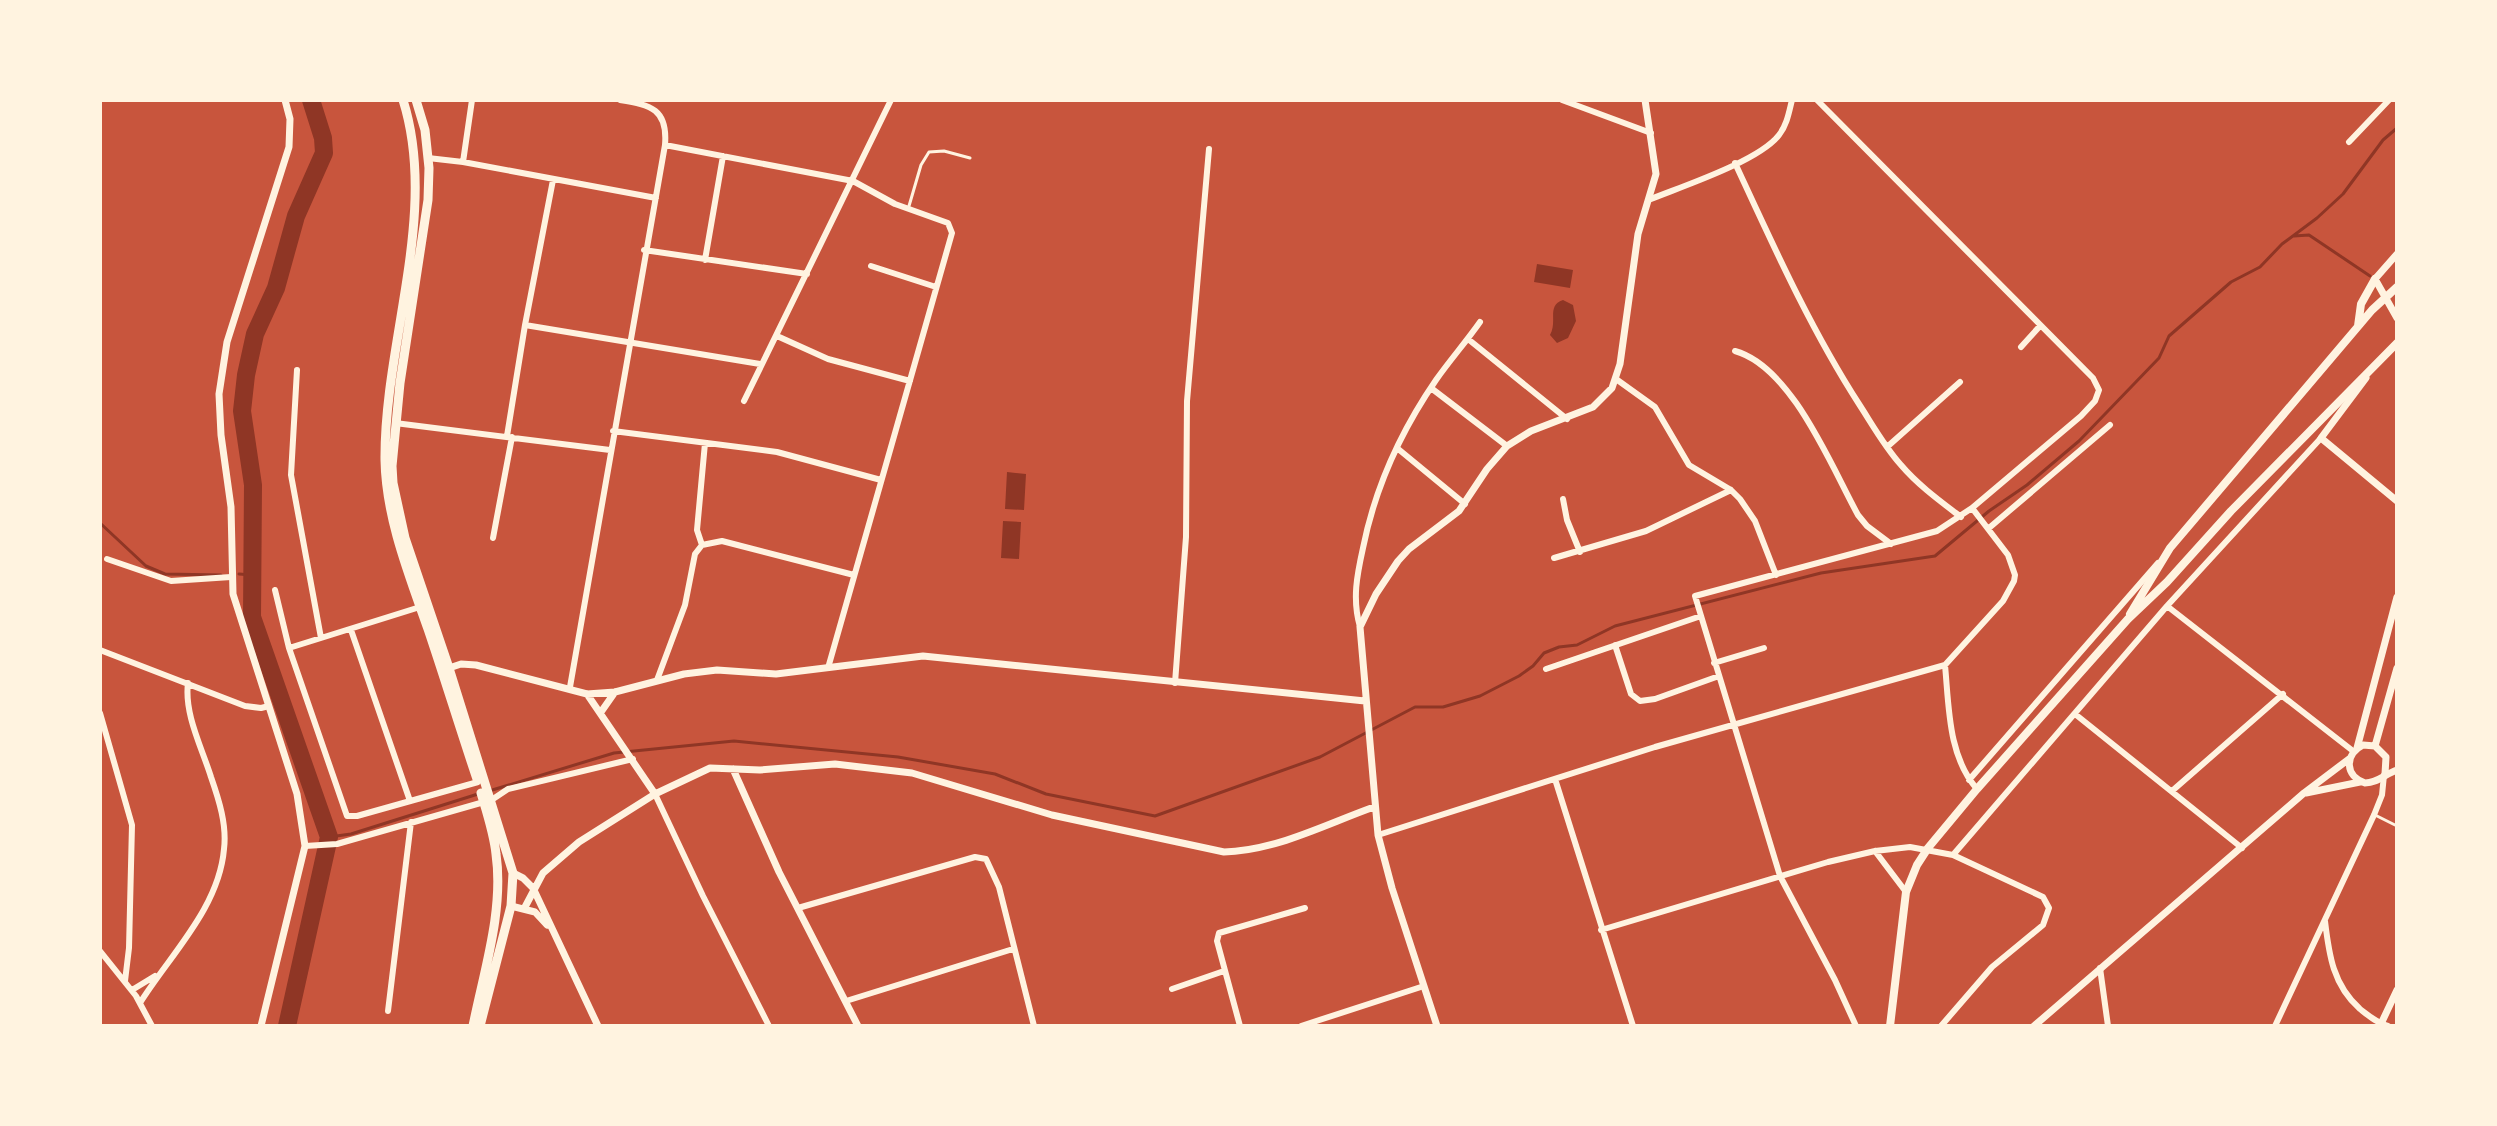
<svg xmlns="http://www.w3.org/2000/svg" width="2497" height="1126" font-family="Overpass,sans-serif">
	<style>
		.water { fill: #8f3625 }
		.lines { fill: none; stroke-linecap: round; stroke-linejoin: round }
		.stream { stroke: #8f3625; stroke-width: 3 }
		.river { stroke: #8f3625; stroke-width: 18 }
		.service { stroke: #fff3e0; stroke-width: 3 }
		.minor { stroke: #fff3e0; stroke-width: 6 }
		.tertiary { stroke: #fff3e0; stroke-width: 7 }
		.secondary { stroke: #fff3e0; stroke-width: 8 }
		.primary { stroke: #fff3e0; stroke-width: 9 }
	</style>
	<rect width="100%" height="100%" fill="#c8553d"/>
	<path class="water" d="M1537 264 1573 270 1570 288 1534 282Z
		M1563 300 1573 305 1576 321 1568 338 1557 343 1550 335C1558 321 1546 306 1563 300Z
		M1007 472 1026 474 1024 510 1005 509Z
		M1003 521 1021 522 1019 559 1001 558Z"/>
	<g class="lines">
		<path class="stream" d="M2294 236 2309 235 2370 276
			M100 523 146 566 165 574 221 575
			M239 574 252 575
			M489 791 614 753 734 741 898 757 995 774 1046 794 1155 816 1320 757 1415 707H1443L1480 696 1519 676 1533 666 1544 653 1559 647 1577 645 1615 626 1821 573 1935 556 1989 511 2027 485 2079 441 2159 358 2169 336 2231 282 2260 267 2282 244 2317 218 2343 194 2383 140 2397 128
			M329 837 351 834 478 794"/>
		<path class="river" d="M287 1026 329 837 252 617 253 485 242 411 246 375 255 334 276 288 296 216 324 153 323 138 311 100"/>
		<path class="service" d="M909 206 921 165 929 152 944 151 970 158
			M2375 815 2397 826"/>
		<path class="minor" d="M1562 100 1651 133
			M1817 100 2093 378 2099 390 2095 401 2081 416 1972 508 1937 531 1695 596 1780 876 1835 980 1856 1026
			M2349 142 2389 100
			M665 145 853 181 895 204 948 223 952 233 828 668
			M428 158 463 162 656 198
			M463 162 472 100
			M1735 163C1773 245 1810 328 1859 404 1872 424 1884 446 1901 465 1918 485 1940 501 1961 517
			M1651 199C1683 186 1759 161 1779 135 1787 125 1789 112 1792 100
			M644 250 807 274
			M705 260 723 156
			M871 266 936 287
			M525 325 760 364
			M777 336 828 359 910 381
			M1468 339 1567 419
			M2021 347 2040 326
			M1735 351C1792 367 1831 466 1858 515L1867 526 1891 544
			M297 370 291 475 321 638
			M1616 379 1655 407 1689 465 1731 490 1740 499 1755 521 1776 575
			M1431 388 1507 446
			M744 401 891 100
			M395 423 610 450
			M613 431 777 452 881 480
			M507 436 525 325 553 180
			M1887 447 1960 382
			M1397 448 1465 504
			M1563 499 1567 520 1580 552
			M1989 528 2110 425
			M493 538 512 437
			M702 545 722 541 854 575
			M702 545 697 530 705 443
			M1554 558 1646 531 1731 490
			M107 559 171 581 231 577
			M275 590 289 648 347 816H357L478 782
			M2167 606 2353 751
			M1360 627C1352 599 1357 575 1363 548 1375 488 1401 431 1436 380 1450 360 1466 342 1480 322
			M351 630 410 801
			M1615 645 1631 694 1640 701 1655 699 1719 676
			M289 648 420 607
			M100 650 245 706 261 708 269 706
			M1714 663 1764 648
			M1945 665C1949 707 1948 756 1977 789
			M1546 669 1701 616
			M657 680 685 605 695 554 702 545
			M1175 683 1186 537 1187 401 1209 149
			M570 687 665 145C668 109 651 105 620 100
			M100 713 132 825 129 948 125 981
			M2075 714 2242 848
			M1555 779 1633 1026
			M1969 780 2158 563
			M2172 791 2283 694
			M655 794 703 896 769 1026
			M490 801 508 789 633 759
			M1378 835 1655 747 1945 665 2003 601 2014 581 2015 575 2008 555 1972 508
			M305 846 337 844 484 802
			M1875 851 1906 892
			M1953 855 2167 606 2321 438
			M798 908 975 857 986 859 999 887 1034 1026
			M2325 921C2329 955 2333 985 2360 1009 2369 1016 2377 1023 2388 1026
			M1601 930 1828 862 1875 851 1910 847 1953 855 2043 897 2049 908 2043 925 1992 967 1941 1026
			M100 951 136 996 152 1026
			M2100 968 2108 1026
			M1172 989 1224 971
			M132 990 155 976
			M846 1001 1013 949
			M140 1003C170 955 219 908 224 849 227 825 219 800 211 777 202 748 184 714 188 683
			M388 1011 411 822
			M1240 1026 1217 941 1219 933 1305 908
			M1301 1026 1424 986
			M2275 1026 2374 815 2382 795 2384 775"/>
		<path class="tertiary" d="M2397 254 2375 279 2397 318
			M2366 378 2321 438 2397 501
			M446 669 461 664 476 665 587 694 615 692 684 674 717 670 776 674 923 656 1365 701
			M587 694 655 794
			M601 712 615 692
			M2375 746 2397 668
			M2357 748 2397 597
			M733 769 779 872 858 1026
			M2385 774 2386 757 2375 746 2363 745C2344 755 2345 776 2365 783 2378 783 2385 774 2397 770
			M2306 793 2360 782
			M513 873 523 878 533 888 598 1026
			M511 906 535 912 547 925
			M525 907 543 873 579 842 655 794 710 768 760 770 835 764 912 773 1052 815 1224 852C1275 851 1326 824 1374 807
			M261 1026 305 846 297 794 233 594 231 507 221 435 219 394 227 342 289 147 290 119 285 100
			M1437 1026 1392 888 1378 835 1360 627 1376 594 1398 561 1409 549 1459 511 1487 469 1507 446 1531 431 1593 407 1612 388 1620 364 1638 234 1656 174 1645 100
			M2034 1026 2304 793 2349 759
			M2380 1026 2397 990"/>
		<path class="secondary" d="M2358 326 2361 304 2375 279
			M2130 614 2170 548 2372 310 2397 287
			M1890 1026 1906 892 1917 865 1928 848 1977 789 2128 619 2167 582 2231 511 2397 343"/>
		<path class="primary" d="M403 100C439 214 384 342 385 460 386 518 409 575 428 629 445 679 460 729 477 779
			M416 100 425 130 429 168 428 200 400 383 392 466 393 483 405 538 449 668 513 873 511 906 480 1026
			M473 1026C484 971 504 910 496 854 494 834 487 813 481 793"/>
	</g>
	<rect width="2497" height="1126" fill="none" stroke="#fff3e0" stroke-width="204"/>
</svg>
